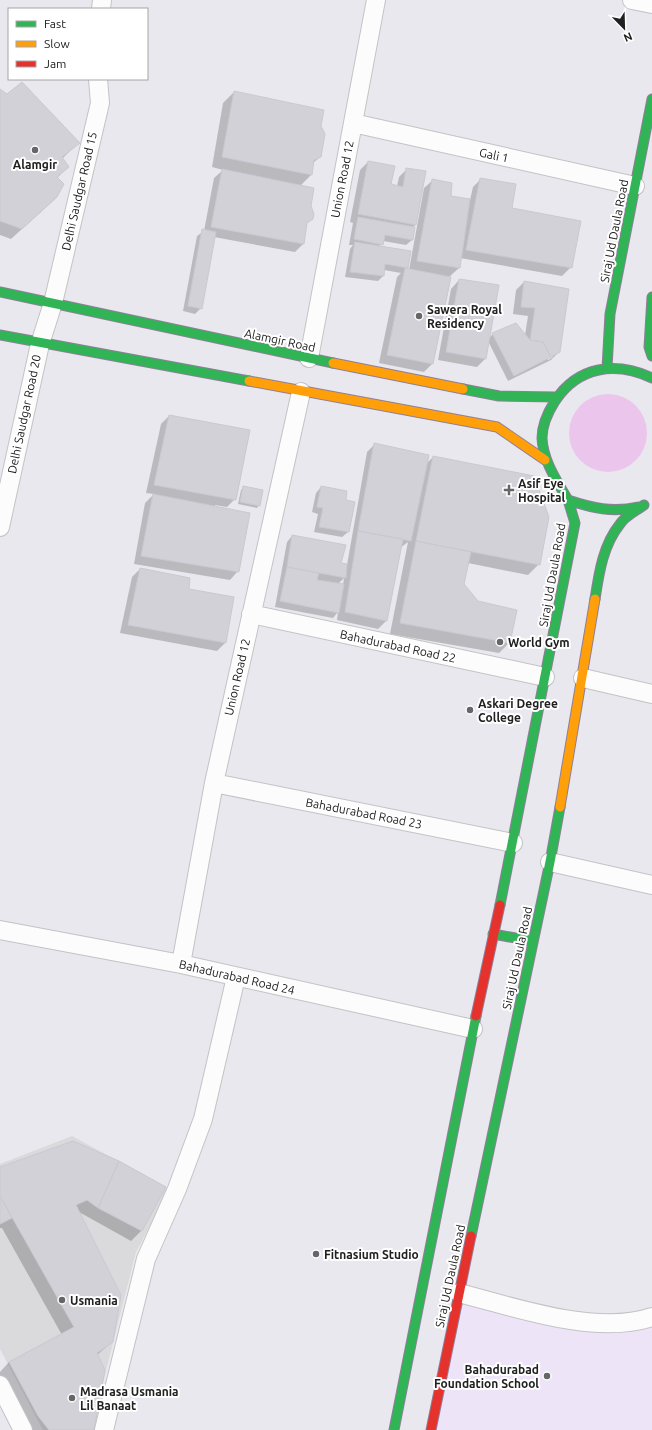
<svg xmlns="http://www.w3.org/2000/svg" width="652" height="1430" font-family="Ubuntu,sans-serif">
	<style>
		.education { fill: #ede4f7 }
		.religious { fill: #dadadc }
		.grass { fill: #ecc5ec }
		.shadow { fill: #0003; fill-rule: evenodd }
		.building { fill: #d1d1d7; stroke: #cac9d1 }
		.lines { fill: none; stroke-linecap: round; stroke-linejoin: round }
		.street-casing { stroke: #c3c3c5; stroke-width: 20 }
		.fast-casing { stroke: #8f7f99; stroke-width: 11 }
		.slow-casing { stroke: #8f7f99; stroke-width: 11 }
		.jam-casing { stroke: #8f7f99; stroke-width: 11 }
		.street { stroke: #fcfcfc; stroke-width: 18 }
		.fast { stroke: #30b455; stroke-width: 9 }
		.slow { stroke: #ff9f0a; stroke-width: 9 }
		.jam { stroke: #e5322d; stroke-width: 9 }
		.poi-dot { fill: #666668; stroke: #fff; stroke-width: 1.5 }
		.labels { text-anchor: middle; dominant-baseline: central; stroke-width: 4; stroke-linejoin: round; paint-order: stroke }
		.street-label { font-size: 12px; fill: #202020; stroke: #fff }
		.poi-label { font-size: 12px; font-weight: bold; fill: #202020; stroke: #fff; text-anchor: start }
	</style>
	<rect width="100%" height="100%" fill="#e9e8ee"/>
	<path class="education" d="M459 1293 572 1320 652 1317V1430H431Z"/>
	<path class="religious" d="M72 1136 166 1187 169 1190 136 1252 91 1430H43L0 1349V1164Z"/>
	<path class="grass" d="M569 433a39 39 0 1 1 78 0a39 39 0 1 1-78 0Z"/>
	<path class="shadow" d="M0 90 78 143 62 159 68 167 57 178V197L11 239 0 235Z
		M234 92 320 126V157L312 164 311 175 300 186 310 207 312 218 306 224 303 244 295 252 214 237 201 308 195 314 183 311 197 236 204 231 214 178 223 170 212 167 223 103Z
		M368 162 390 185 397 186 399 177 407 169 416 224 413 227 412 240 406 245 383 241 379 247 408 268 406 269 409 270 424 188 433 180 450 197 470 200 473 187 481 179 571 267 562 276 460 258 459 268 449 277 432 364 424 372 379 363 397 277 401 273 384 270 383 276 378 281 345 277 350 249 353 245H349L353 223 350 222 360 170Z
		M459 280 489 338 493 334 525 335 528 316 513 314 516 290 524 282 559 352 551 360 508 381 488 341 485 359 477 367 438 360 451 289ZM553 355V357L548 360 547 358Z
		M169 416 235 499 227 507 215 505V507L238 571 230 580 134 564 145 503 154 494 146 493 161 424Z
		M375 444 426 464 433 457 539 564 528 575 468 563 463 584 509 643 499 653 390 634 408 542 400 548 387 620 378 629 337 620 338 612 333 618 275 607 287 542 292 536 340 564 347 565 367 452ZM344 578 343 585 338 584Z
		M244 487 259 505 257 508 238 504 241 490Z
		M321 487 344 501 348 532 342 537 314 532 318 514 312 512 316 493Z
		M140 569 189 579 188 590 225 643 217 651 120 633 132 577Z
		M73 1142 142 1230 131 1241 79 1212 112 1342 97 1355 93 1430H31L0 1375V1372L9 1362 62 1335 2 1228H0V1169Z"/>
	<path class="building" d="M22 82 80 143 62 157 69 167 57 177 64 184 57 197 22 229 0 221V89L7 94Z
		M234 91 324 110 321 126 325 134 321 157 314 160 312 175 222 157Z
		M368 161 395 166 391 184 403 187 406 168 426 171 416 225 358 214Z
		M222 169 314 188 311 206 314 214 313 219 307 223 304 244 211 227Z
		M480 178 516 184 512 208 581 221 572 268 466 250Z
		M432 179 452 183 451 196 470 199 460 268 417 261Z
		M358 217 415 227 413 240 385 235 383 245 354 239Z
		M202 229 216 232 202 309 188 306Z
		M355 242 411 251 408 268 385 264 384 276 350 272Z
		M405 268 451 277 433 364 387 355Z
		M459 279 499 285 486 359 446 352Z
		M524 281 569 289 560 352 551 357 543 342 530 340 535 308 521 307Z
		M516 323 530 340 543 342 551 357 514 376 492 333Z
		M169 415 250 430 236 500 154 485Z
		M374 443 429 455 411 541 358 531Z
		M433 456 534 476 549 517 540 565 416 541Z
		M243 486 263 490 260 506 240 502Z
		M321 486 347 491 346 500 355 502 349 532 319 527 323 508 317 507Z
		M153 494 250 513 239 572 141 556Z
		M358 531 403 539 387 621 345 612Z
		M292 535 346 545 341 563 347 564 346 578 287 567Z
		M416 541 471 552 464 584 478 601 517 610 510 643 400 623Z
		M287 567 319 573 317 580 344 584 339 613 280 601Z
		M140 568 190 578 189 589 234 597 226 643 128 625Z
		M73 1141 119 1161 98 1208 87 1200 76 1205 121 1295 113 1342 97 1353 105 1370 94 1430H49L38 1416 9 1362 74 1327 0 1196V1167Z
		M119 1161 166 1187 142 1231 98 1208Z
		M0 1196 12 1218 0 1224Z"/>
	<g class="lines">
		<g class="street-casing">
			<path id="street" d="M632 0 652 4
				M101 9 102 0
				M353 123 635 186
				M309 358 376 0
				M0 527 40 344 53 303 100 103 98 79
				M251 614 545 677
				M583 678 652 694
				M214 783 513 843
				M550 862 652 885
				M0 930 181 964 473 1029
				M181 964 214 783 301 392
				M459 1293C514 1307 596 1336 652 1317
				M0 1385 23 1430
				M104 1430 146 1259 177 1189 203 1119 236 977"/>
		</g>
		<g class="fast-casing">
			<path id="fast" d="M0 292 333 363
				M652 297 649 347 652 356
				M0 335 249 381
				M607 368 610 314 652 99
				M463 389 499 396 557 397
				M638 507C613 513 592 508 568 500 557 481 543 461 542 438 542 425 548 412 555 401 578 366 616 361 652 378
				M595 599C599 573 603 545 620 524 625 516 636 511 644 505
				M500 905 575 523 568 500
				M493 934 532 941
				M471 1236 550 862 560 807
				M394 1430 476 1016"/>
		</g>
		<g class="slow-casing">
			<path id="slow" d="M333 363 463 389
				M249 381 497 427 545 460
				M560 807 595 599"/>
		</g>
		<g class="jam-casing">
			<path id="jam" d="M476 1016 500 905
				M431 1430 471 1236"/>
		</g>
		<use href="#street" class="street"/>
		<use href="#fast" class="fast"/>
		<use href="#slow" class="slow"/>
		<use href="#jam" class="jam"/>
	</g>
	<g class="poi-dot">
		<circle cx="35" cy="150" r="4"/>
		<circle cx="419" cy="316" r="4"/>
		<path d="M507 484h4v4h4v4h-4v4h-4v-4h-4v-4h4z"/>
		<circle cx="500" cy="642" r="4"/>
		<circle cx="470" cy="710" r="4"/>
		<circle cx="316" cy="1254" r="4"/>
		<circle cx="62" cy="1300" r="4"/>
		<circle cx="547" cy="1376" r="4"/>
		<circle cx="72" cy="1398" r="4"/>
	</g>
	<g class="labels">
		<g class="street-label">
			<text transform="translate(494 155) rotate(12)">Gali 1</text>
			<text transform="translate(342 179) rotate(-79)">Union Road 12</text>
			<text transform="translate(79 191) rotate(-77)">Delhi Saudgar Road 15</text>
			<text transform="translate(614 231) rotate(-79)">Siraj Ud Daula Road</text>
			<text transform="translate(280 340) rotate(12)">Alamgir Road</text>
			<text transform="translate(24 414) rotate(-78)">Delhi Saudgar Road 20</text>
			<text transform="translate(552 575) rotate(-80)">Siraj Ud Daula Road</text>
			<text transform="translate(398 646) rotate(12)">Bahadurabad Road 22</text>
			<text transform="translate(237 677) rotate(-77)">Union Road 12</text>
			<text transform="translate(364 813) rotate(11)">Bahadurabad Road 23</text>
			<text transform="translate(517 958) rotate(-78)">Siraj Ud Daula Road</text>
			<text transform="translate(237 977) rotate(13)">Bahadurabad Road 24</text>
			<text transform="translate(450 1276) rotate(-78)">Siraj Ud Daula Road</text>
		</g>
		<g class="poi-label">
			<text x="35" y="164" text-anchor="middle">Alamgir</text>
			<text x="427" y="309">Sawera Royal<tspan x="427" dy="14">Residency</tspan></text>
			<text x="518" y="483">Asif Eye<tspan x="518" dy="14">Hospital</tspan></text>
			<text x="508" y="642">World Gym</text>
			<text x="478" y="703">Askari Degree<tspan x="478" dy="14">College</tspan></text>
			<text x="324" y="1254">Fitnasium Studio</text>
			<text x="70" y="1300">Usmania</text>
			<text x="539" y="1369" text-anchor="end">Bahadurabad<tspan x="539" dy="14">Foundation School</tspan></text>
			<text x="80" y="1391">Madrasa Usmania<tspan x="80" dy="14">Lil Banaat</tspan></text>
		</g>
	</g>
	<rect x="8" y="8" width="140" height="72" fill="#ffffff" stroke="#a6a6a6"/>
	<rect x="16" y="21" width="20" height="6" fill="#30b455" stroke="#a6a6a6"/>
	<text x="44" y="28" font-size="12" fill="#202020">Fast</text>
	<rect x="16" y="41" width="20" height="6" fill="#ff9f0a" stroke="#a6a6a6"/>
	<text x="44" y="48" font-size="12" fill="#202020">Slow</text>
	<rect x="16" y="61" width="20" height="6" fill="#e5322d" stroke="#a6a6a6"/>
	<text x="44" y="68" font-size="12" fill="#202020">Jam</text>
	<g transform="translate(624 28) rotate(157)" stroke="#ffffff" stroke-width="3" paint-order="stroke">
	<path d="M0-3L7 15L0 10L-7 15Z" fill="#202020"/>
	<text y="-6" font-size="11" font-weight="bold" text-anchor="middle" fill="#202020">N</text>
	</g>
</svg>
